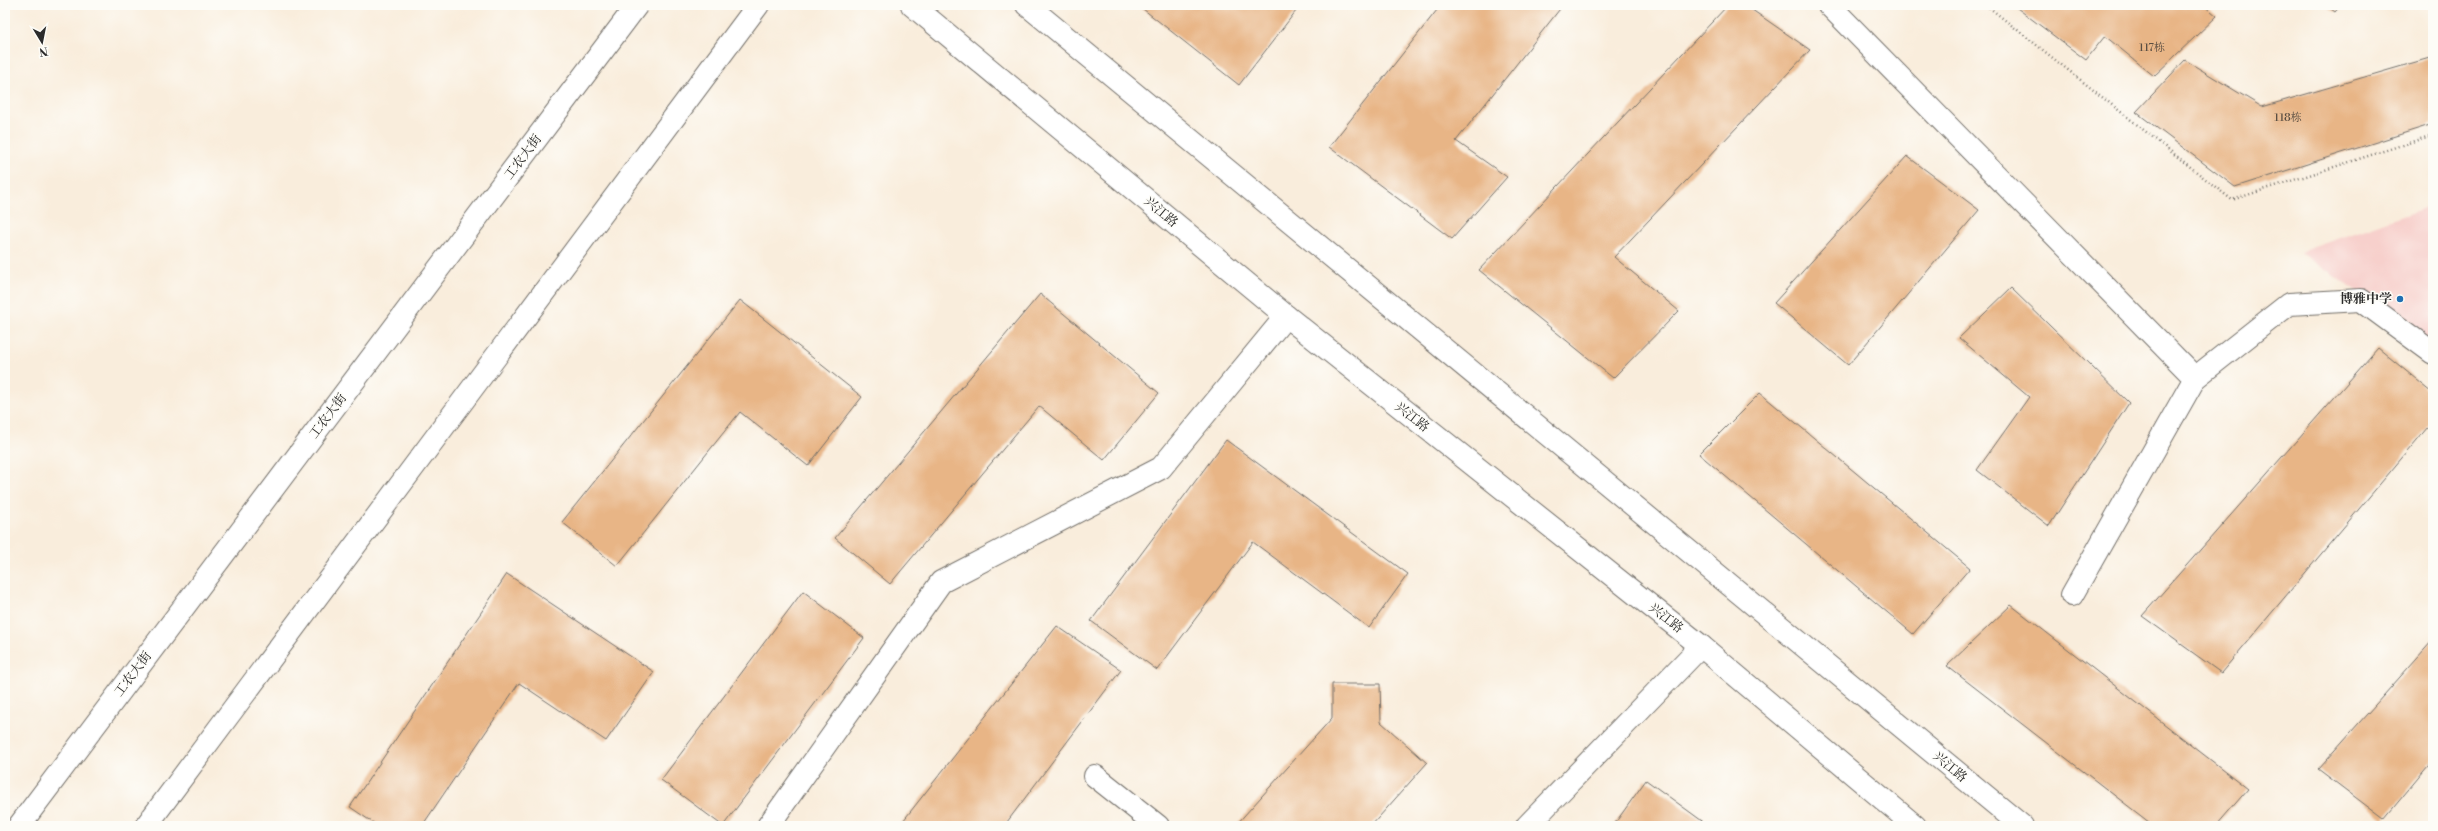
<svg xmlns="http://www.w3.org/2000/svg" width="2438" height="831" font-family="'Libre Bodoni','Noto Serif SC',serif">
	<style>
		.built { fill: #f7d0cc }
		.building { fill: #e8b586 }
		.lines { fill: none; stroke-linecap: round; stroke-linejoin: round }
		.minor-casing { stroke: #736f69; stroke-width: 24 }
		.major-casing { stroke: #736f69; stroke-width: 24 }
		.path { stroke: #736f69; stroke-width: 2.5; stroke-dasharray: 1 3; stroke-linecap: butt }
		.minor { stroke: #fff; stroke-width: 22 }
		.major { stroke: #fff; stroke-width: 22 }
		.poi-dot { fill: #1f6fb2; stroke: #fdfcf7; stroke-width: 1.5 }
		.labels { text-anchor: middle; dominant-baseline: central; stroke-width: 3; stroke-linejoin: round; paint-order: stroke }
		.number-label { font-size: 11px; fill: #5a4e42 }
		.street-label { font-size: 13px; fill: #2b2b2b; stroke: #fdfcf7 }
		.poi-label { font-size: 13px; font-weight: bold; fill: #2b2b2b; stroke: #fdfcf7; text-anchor: end }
	</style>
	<rect width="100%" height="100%" fill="#fdfcf7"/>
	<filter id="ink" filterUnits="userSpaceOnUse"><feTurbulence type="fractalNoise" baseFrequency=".025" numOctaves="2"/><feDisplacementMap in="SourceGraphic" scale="8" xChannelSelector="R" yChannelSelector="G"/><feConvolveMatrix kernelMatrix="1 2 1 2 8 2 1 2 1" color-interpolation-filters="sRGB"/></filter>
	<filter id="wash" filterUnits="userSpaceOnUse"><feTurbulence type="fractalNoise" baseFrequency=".012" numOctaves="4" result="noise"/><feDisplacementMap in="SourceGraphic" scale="16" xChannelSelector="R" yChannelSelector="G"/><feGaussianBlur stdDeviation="0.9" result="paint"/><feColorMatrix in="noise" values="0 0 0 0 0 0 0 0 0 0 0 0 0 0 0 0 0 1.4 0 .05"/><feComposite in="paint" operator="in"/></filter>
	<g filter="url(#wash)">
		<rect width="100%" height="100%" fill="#f9eddc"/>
		<path class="built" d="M2433 205V346L2300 252Z"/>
		<g id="blocks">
			<path class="building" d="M1138 5H1288L1296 11 1239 85Z
				M1441 5H1563L1456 141 1507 177 1452 239 1329 147Z
				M1728 5H1745L1810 50 1614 257 1679 311 1613 378 1479 270Z
				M2013 5H2204L2217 16 2154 76 2105 36 2086 60Z
				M2326 5H2341L2335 12Z
				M2433 57V124L2235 187 2136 112 2185 60 2262 107Z
				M1907 156 1979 210 1848 365 1774 303Z
				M2011 288 2129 403 2049 526 1977 470 2029 397 1959 338Z
				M1040 294 1159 393 1104 460 1039 406 890 584 835 538Z
				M740 300 862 397 808 466 740 412 617 566 562 522Z
				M2378 348 2433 393V421L2221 673 2142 616Z
				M1760 393 1970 568 1913 634 1699 454Z
				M1226 440 1408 574 1369 628 1253 542 1157 670 1091 621Z
				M507 574 654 672 606 741 519 683 422 826H378L350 807Z
				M803 591 864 638 723 826 661 780Z
				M2011 605 2248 789 2216 826H2154L1947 666Z
				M1057 626 1121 670 1004 826H899Z
				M2433 640V760L2384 819 2318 769Z
				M1332 684H1380L1381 722 1427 763 1371 826H1235L1332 718Z
				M1646 780 1709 826H1613Z"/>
		</g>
	</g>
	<g filter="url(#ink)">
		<use href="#blocks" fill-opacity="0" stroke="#736f69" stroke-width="1"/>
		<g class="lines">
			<g class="minor-casing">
				<path id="minor" d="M1829 5 2195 378 2289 304 2361 300 2433 353
					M2072 595 2195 378
					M1095 776 1158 826
					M768 826 941 582 1161 468 1286 316
					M1527 826 1701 646"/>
			</g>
			<g class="major-casing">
				<path id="major" d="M912 5 1286 316 1701 646 1915 826
					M1027 5 2022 826
					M19 826 637 5
					M146 826 758 5"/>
			</g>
			<path class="path" d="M1986 5 2232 200 2433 135"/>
			<use href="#minor" class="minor"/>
			<use href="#major" class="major"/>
		</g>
	</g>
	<circle class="poi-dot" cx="2400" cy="299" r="4"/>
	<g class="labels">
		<g class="number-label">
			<text x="2152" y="48">117栋</text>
			<text x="2288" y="118">118栋</text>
		</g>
		<g class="street-label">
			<text transform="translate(523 157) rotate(-53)">工农大街</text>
			<text transform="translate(1161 212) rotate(40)">兴江路</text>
			<text transform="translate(328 416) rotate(-53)">工农大街</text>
			<text transform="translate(1412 417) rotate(38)">兴江路</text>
			<text transform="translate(1666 618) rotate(38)">兴江路</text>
			<text transform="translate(133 674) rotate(-53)">工农大街</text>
			<text transform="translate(1950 767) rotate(40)">兴江路</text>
		</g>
		<g class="poi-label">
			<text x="2392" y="299">博雅中学</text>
		</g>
	</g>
	<rect width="2438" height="831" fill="none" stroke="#fdfcf7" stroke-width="20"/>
	<g transform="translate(42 42) rotate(170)" stroke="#fdfcf7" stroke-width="3" paint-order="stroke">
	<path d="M0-3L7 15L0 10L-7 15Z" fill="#2b2b2b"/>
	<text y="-6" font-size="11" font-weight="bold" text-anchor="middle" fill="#2b2b2b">N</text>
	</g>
</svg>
